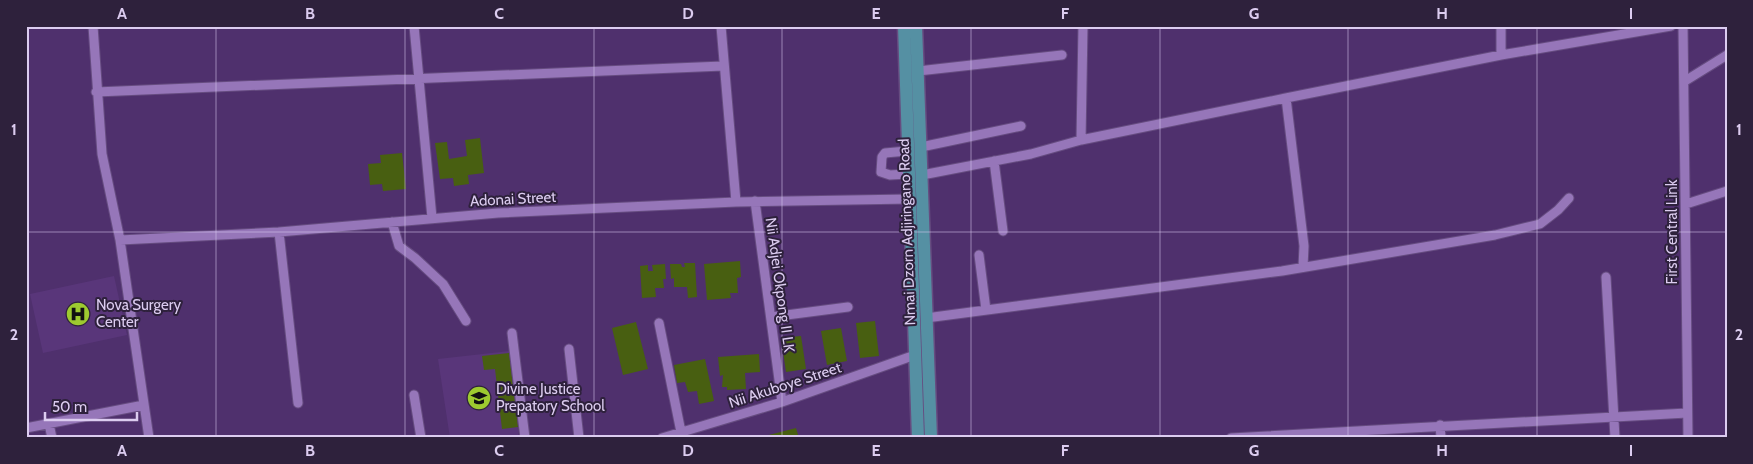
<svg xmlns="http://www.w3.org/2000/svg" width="1753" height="464" font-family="Cabin,sans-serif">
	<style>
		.built { fill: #59367a }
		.building { fill: #485f11 }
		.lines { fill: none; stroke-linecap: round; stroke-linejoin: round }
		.minor-casing { stroke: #664c80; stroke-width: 11 }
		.major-casing { stroke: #664c80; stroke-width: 15 }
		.minor { stroke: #9676b9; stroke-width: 9 }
		.major { stroke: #5590a3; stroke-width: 12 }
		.grid { fill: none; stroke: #dcccf0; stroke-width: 1; stroke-opacity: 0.55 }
		.labels { text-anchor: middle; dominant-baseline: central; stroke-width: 4; stroke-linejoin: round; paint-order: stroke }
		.street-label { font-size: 15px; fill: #dcccf0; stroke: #2e213c }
		.poi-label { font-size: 15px; fill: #dcccf0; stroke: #2e213c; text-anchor: start }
		.neatline { fill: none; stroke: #dcccf0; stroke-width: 2 }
		.grid-label { font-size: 16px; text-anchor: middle; font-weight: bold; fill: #dcccf0 }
	</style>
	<rect width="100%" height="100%" fill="#4f306d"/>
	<path class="built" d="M114 276 127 335 43 353 30 294Z
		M510 351 519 438H450L438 359Z"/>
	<path class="building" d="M480 138 484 173 468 175 469 184 454 186 453 178 440 179 435 143 447 142 449 159 467 156 465 140Z
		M402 153 406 189 383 191 382 184 370 185 368 164 381 163 380 155Z
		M740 261 741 277 737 278 738 293H730L731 298 707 300 704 264Z
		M684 263H695L697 297 688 298 687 287H674V278L671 279 670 264H681L682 267H685Z
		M665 264 666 279H663L664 288H655L656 297 642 298 640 266 648 265V271H653L652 265Z
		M875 321 879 356 860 358 856 323Z
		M636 322 648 369 623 375 612 328Z
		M841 328 847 361 827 365 821 331Z
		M801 336 806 369 786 372 781 338Z
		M509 353 518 427 502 429 495 369 484 370 482 356Z
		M759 354 760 372 745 373 746 389 727 390V387H722L723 375 720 376 718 357Z
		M705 359 714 401 699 404 697 391 688 392 685 382 677 383 674 365Z
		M796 428 799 438H761V437Z"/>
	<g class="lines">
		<g class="minor-casing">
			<path id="minor" d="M93 26 102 154 120 240 149 438
				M414 26 432 218
				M721 26 736 202
				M1501 26V55
				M1683 26 1688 438
				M918 71 1062 55
				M1685 81 1727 55
				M96 92 723 66
				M1286 98 1304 246 1303 267
				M1081 140 1083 26
				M921 147 1021 126
				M907 151 885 153 882 157 881 172 890 175 908 174
				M994 161 1003 231
				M922 175 1031 154 1081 140 1286 98 1501 55 1671 26
				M755 201 782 402
				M1686 204 1727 191
				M392 222 399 246 415 258 443 284 466 321
				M279 232 298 403
				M120 240 279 232 498 213 736 202 909 199
				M979 255 986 310
				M1606 277 1615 438
				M771 317 848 307
				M926 318 1282 271 1495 235 1540 224 1558 210 1569 198
				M659 323 681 432
				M512 333 525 438
				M569 349 579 438
				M414 395 421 438
				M49 424 52 438
				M1440 425 1441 438
				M26 428 144 405
				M662 438 782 402 915 355
				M1231 438 1687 413"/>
		</g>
		<g class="major-casing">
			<path id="major" d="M904 26 918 438
				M916 26 931 438"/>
		</g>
		<use href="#minor" class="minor"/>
		<use href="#major" class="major"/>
	</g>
	<path class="grid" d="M216 26V438M405 26V438M594 26V438M782 26V438M971 26V438M1160 26V438M1348 26V438M1537 26V438M26 232H1727"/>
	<defs>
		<g id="hospital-disc" transform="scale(1.25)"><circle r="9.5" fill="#9dca30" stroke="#2e213c"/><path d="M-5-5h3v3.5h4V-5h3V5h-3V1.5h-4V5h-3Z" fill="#111"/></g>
		<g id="school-disc" transform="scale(1.25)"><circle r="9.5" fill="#9dca30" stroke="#2e213c"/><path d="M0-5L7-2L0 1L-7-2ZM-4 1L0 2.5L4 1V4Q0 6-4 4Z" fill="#111"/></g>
	</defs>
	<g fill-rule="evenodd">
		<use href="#hospital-disc" x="78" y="314"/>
		<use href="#school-disc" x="479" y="398"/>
	</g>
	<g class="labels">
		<g class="street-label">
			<text transform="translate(513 199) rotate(-3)">Adonai Street</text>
			<text transform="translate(907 232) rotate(-92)">Nmai Dzorn Adjiringano Road</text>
			<text transform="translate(1672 232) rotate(-90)">First Central Link</text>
			<text transform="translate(780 285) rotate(82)">Nii Adjei Okpong II LK</text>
			<text transform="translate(785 385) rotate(-18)">Nii Akuboye Street</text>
		</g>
		<g class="poi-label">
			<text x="96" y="305">Nova Surgery<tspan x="96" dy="17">Center</tspan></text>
			<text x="496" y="389">Divine Justice<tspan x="496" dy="17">Prepatory School</tspan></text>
		</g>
	</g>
	<rect width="1753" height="464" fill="none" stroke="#2e213c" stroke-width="55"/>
	<path d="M45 412v8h92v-8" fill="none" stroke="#dcccf0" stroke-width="2.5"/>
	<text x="52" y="412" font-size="15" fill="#dcccf0" stroke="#2e213c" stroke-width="4" paint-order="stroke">50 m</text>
	<rect x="28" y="28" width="1698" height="408" class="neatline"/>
	<g class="grid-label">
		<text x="122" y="19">A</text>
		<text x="310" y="19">B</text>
		<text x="499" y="19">C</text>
		<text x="688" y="19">D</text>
		<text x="876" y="19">E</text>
		<text x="1065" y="19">F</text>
		<text x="1254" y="19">G</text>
		<text x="1442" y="19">H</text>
		<text x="1631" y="19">I</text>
		<text x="14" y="135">1</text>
		<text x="1739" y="135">1</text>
		<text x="14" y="340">2</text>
		<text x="1739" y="340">2</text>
		<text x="122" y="456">A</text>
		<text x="310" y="456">B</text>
		<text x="499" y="456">C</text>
		<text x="688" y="456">D</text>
		<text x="876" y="456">E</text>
		<text x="1065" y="456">F</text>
		<text x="1254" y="456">G</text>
		<text x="1442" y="456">H</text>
		<text x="1631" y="456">I</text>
	</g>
</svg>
